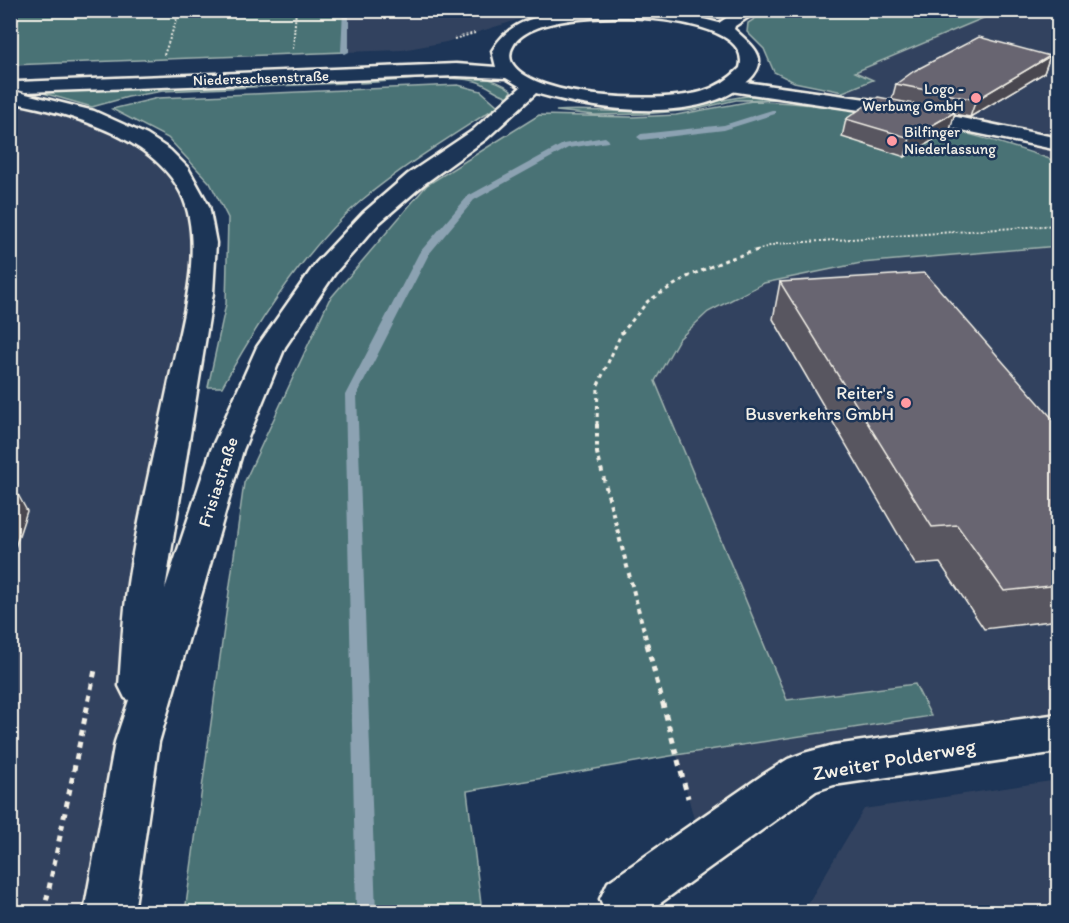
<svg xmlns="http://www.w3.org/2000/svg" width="1069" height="923" font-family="Itim,sans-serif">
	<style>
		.built { fill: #33435f }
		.green { fill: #4a7275; stroke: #9fb2ae; stroke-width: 1.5 }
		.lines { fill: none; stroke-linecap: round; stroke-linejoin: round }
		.stream { fill: #8ca2b2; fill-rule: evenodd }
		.minor-casing { stroke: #f4f1e8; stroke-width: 5 }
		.secondary-casing { stroke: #f4f1e8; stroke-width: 5 }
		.path-far3 { stroke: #f4f1e8; stroke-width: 2; stroke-dasharray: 2 2; stroke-linecap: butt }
		.path-far2 { stroke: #f4f1e8; stroke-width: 3; stroke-dasharray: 4 4; stroke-linecap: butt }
		.path-far1 { stroke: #f4f1e8; stroke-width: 4; stroke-dasharray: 4.5 4.5; stroke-linecap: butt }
		.path { stroke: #f4f1e8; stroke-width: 5; stroke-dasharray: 6 6; stroke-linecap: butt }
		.minor { fill: #1d3557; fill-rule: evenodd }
		.secondary { fill: #1d3557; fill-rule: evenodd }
		.wall { fill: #595761; stroke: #f4f1e8; stroke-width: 1.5 }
		.shaded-wall { fill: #48474f; stroke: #f4f1e8; stroke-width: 1.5 }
		.building { fill: #676571; stroke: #f4f1e8; stroke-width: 1.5 }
		.poi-dot { fill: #ff9aa2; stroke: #1d3557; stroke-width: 2 }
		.labels { text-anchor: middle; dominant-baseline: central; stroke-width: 5; stroke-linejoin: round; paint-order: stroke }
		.far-street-label { font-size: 15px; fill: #f4f1e8; stroke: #1d3557 }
		.far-poi-label { font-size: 15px; fill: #f4f1e8; stroke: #1d3557; text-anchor: end }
		.poi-label { font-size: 18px; fill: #f4f1e8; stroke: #1d3557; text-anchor: end }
		.street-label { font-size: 18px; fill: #f4f1e8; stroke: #1d3557 }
		.near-street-label { font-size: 21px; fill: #f4f1e8; stroke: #1d3557 }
	</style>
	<rect width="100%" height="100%" fill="#1d3557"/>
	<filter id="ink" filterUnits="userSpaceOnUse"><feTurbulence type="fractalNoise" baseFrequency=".0167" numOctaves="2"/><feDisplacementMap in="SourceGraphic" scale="12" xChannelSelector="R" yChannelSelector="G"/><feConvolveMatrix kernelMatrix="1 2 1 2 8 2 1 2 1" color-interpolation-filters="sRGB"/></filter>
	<g filter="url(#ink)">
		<path class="built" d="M346 11H546L446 42 402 50 345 52Z
			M1000 11H1058V162L1031 152 1038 132 843 92 872 80 854 73Z
			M10 106 76 110 148 146 200 216 137 742 109 912H11Z
			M1058 225V733L834 765 701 845 617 531 648 301Z
			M1058 780V912H803L864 809Z"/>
		<path class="green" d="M768 10H1000V11L855 72 873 80 843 92 794 82 774 72 764 49 747 32 748 23Z
			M10 11H346L345 52 11 65Z
			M440 76C465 76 491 74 511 90L509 97C497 94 487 84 475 81 448 74 390 82 360 83V80Z
			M347 80 344 83 163 91 128 97 92 107 43 93 22 90Z
			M458 85 481 91 498 106C452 136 404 165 362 200 306 247 257 324 222 387H208L226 304 228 218 210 183 168 138 112 109 158 98Z
			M747 96 792 99 736 100 693 110 643 114 595 115 556 111C590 108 624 114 659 111 689 109 717 100 747 96Z
			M752 101C852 104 965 128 1058 162V246L861 263 764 283 708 312 679 339 655 381 787 700 915 684 931 716 676 755 467 791 482 912H185L244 483 329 300 427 185 539 115 632 117 676 115Z"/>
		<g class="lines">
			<path class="stream" d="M343 10H349V52L345 54 341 52Z
				M772 110H775V114L724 130 641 140 637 137 641 134 724 125Z
				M605 137 609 140 608 142 568 148 474 200 429 254 357 395 376 912H356L345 395 419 253 468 196 563 144Z"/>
			<g class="minor-casing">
				<path id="minor" d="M731 80 880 101 1058 138V150L880 113 724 90 721 86 724 82Z
					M1058 714V752L834 785 816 791 648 912H606L600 899 608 882 764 774 788 759 804 753 834 745Z"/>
			</g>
			<g class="secondary-casing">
				<path id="secondary" d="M571 10H668L719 23 738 10H759L735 26 734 29C751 45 772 58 749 80 702 126 593 110 536 93L486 139 424 184 379 223 335 273 285 347 243 450 159 742 134 912H84L115 742 129 700 125 698 119 686C122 650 123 613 129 577 139 513 155 449 168 386 179 331 207 246 181 193 153 136 68 113 10 102V90L94 111 147 135 170 150 188 168 209 206 216 243 213 293 165 589 211 450 257 347 316 263 363 213 408 174 472 131 521 87 506 78 456 76 25 92 18 90 15 86 18 82 456 64 496 67 492 51C509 20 539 16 571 10ZM625 17C652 18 752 24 740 68 728 80 717 87 701 92 664 103 534 100 512 63 509 57 510 51 513 46 528 18 597 17 625 17Z"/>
			</g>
			<path class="path-far3" d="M454 39 475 33
				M293 49 296 10
				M164 55 180 10
				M757 250 776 244 1058 225"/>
			<path class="path-far2" d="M597 425 598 385 621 334 648 301 687 277 726 260 761 249"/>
			<path class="path-far1" d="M597 424V453L648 646"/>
			<path class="path" d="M647 644 688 798
				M44 912 95 670"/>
			<use href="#minor" class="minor"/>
			<use href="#secondary" class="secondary"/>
		</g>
		<path class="wall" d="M1050 56 1044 73 970 117 954 114 950 130 905 157 842 137 846 119 892 99 896 84Z
			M780 282 1059 426V620L984 629 940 563 916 565 773 319Z"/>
		<path class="shaded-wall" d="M1050 56 1044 73 970 117 976 100Z
			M955 112 950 130 905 157 910 138Z
			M10 480 27 511 10 563Z"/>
		<path class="building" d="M979 37 1050 56 976 100 896 84 914 71Z
			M878 97 955 112 910 138 846 119Z
			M925 273 1059 426V585L1004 591 957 525 932 527 780 282Z"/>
	</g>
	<g class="poi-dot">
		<circle cx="976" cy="98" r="6"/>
		<circle cx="892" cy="141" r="6"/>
		<circle cx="906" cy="403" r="6"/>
	</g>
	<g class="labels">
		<g class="far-street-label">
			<text transform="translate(261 78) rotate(-2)">Niedersachsenstraße</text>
		</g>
		<g class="far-poi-label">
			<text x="964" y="89">Logo -<tspan x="964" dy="17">Werbung GmbH</tspan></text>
			<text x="904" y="132" text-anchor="start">Bilfinger<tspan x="904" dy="17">Niederlassung</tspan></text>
		</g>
		<g class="poi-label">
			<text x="894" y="393">Reiter's<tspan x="894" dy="21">Busverkehrs GmbH</tspan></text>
		</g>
		<g class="street-label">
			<text transform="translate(218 482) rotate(-72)">Frisiastraße</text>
		</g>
		<g class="near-street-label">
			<text transform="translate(894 759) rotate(-10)">Zweiter Polderweg</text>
		</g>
	</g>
	<rect width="1069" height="923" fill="none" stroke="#1d3557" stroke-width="36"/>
	<rect x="18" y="18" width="1033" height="887" fill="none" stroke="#f4f1e8" stroke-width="2" filter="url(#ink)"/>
</svg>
